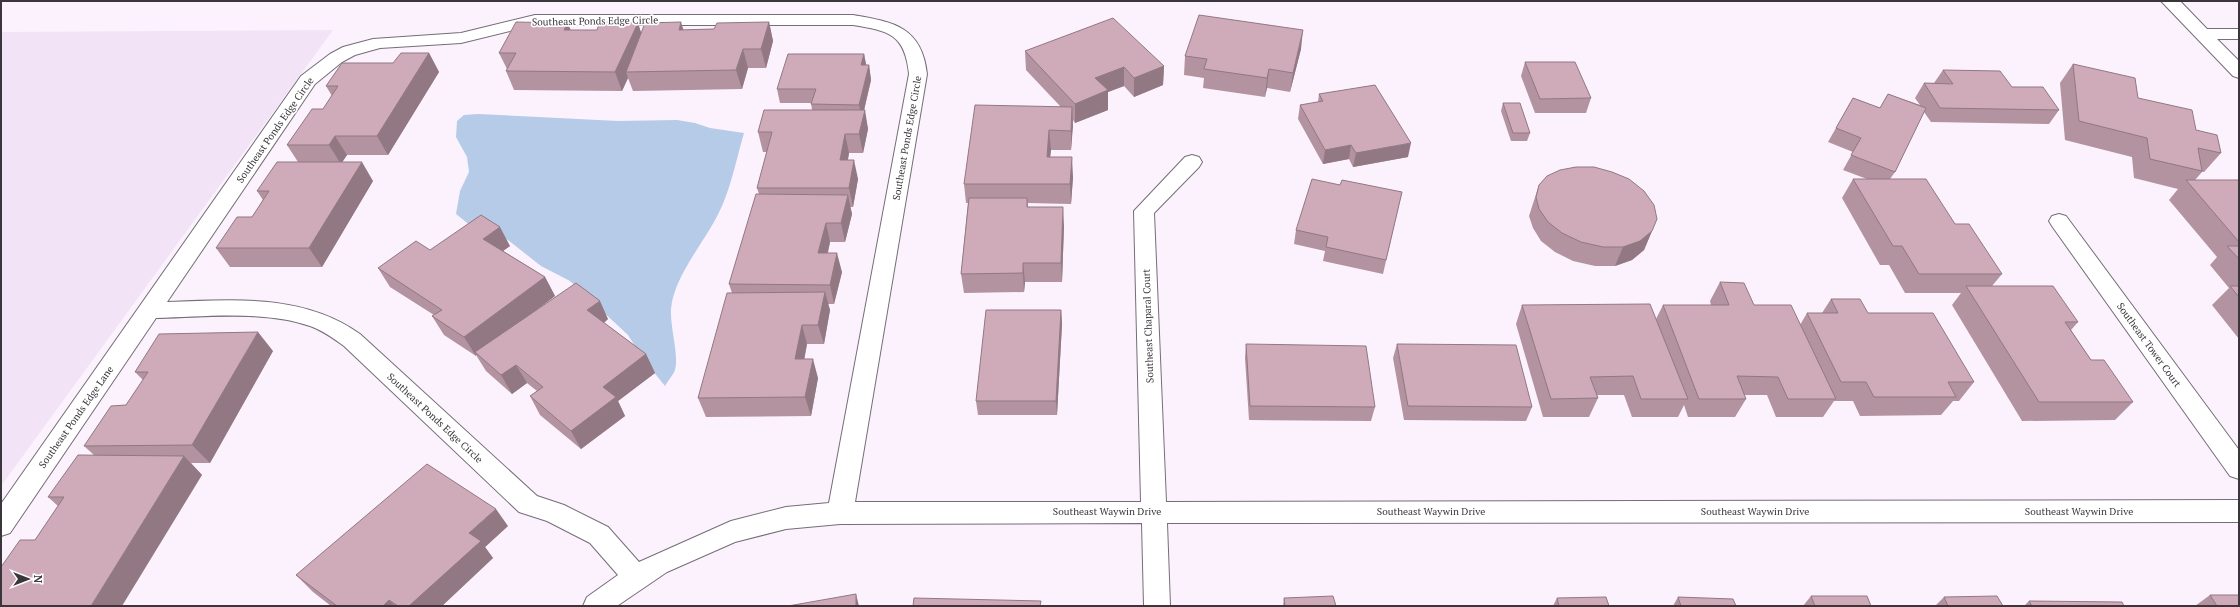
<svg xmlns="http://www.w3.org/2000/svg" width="2240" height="607" font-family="'PT Serif',serif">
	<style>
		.built { fill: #f2e4f6 }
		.water { fill: #b6cbe8 }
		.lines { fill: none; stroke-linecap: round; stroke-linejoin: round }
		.minor-casing { stroke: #756d77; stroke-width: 2 }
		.minor { fill: #fff; fill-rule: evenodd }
		.wall { fill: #b2939f }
		.shaded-wall { fill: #917882 }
		.building { fill: #cfabb9; stroke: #917882 }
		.labels { text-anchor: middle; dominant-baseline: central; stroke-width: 3.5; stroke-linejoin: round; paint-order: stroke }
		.street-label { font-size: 10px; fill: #3a363b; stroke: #fff }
	</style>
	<rect width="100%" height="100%" fill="#fbf2fd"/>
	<path class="built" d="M333 30 1 486V32Z"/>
	<path class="water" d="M478 114 618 121 677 120 695 123 710 128 744 133C737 157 732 183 722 206 708 239 674 274 671 309 670 328 679 355 675 370 673 375 668 381 665 386L644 360 628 335 570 281 541 266 499 233 471 226 456 214 460 191 469 172 467 157 456 137 457 121 464 115Z"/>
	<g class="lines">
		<g class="minor-casing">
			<path id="minor" d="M2161 1H2180L2207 29H2239V39H2217L2239 61V78L2233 76Z
				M535 15H853C894 22 922 27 927 74L855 502H1141L1134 211 1185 157 1192 155 1199 157 1202 162 1199 167 1154 213 1166 502 2239 500V522L1167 523 1170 606H1144L1142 523 840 524 786 529 735 542 667 572 617 606H583L587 597 618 575 590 543 547 521 519 512 344 346C333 338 322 330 310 326 264 310 203 317 156 318L10 533 1 536V504L301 76 330 54 343 47 373 39 461 33ZM535 25H853C889 31 905 34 909 74L829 503 786 507 731 521 639 562 608 527 564 505 537 496 360 334C303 293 233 300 167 302L315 84 342 62 355 55 380 48 461 43Z
				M2059 214 2066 216 2239 450V479L2230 476 2052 226 2049 221 2052 216Z"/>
		</g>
		<use href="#minor" class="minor"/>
	</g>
	<path class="wall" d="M769 22 773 41 766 68H748L742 89 633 91 628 78 622 91 514 90 506 71 507 69 499 53 568 23 570 30H597L638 23 641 33 683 30 714 29Z
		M1301 49 1290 92 1267 88 1265 97 1203 88 1204 78 1184 75 1185 56Z
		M1025 51 1164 66 1163 85 1134 97 1124 86 1108 92V110L1075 123 1073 120 1071 150H1051L1050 157 1073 177 1071 204 1028 203V207L1064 226 1062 282H1025L1024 292 964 293 961 274 968 203H966L964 184 1060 106 1026 70Z
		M429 53 439 72 388 155H347L342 162 373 181 322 267H230L216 248 252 217 263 200 257 191 298 162 287 145 323 109 332 96 326 86 393 63Z
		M864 54 866 65H869L871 80 864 110 868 129 863 153H849L848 160 858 179 853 207H850L852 214 845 242H830L828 253 842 272 834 304H828L830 310 824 344H807L804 359 818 378 811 416 706 417 698 398 732 293 729 284 759 194 757 188 767 152H763L758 132 812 110 811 103H780L777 89Z
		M1525 62 1591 98 1586 113H1535L1521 76Z
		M2073 64 2138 98 2196 130 2221 153 2204 172H2202L2195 180H2239V339L2212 305 2229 288 2210 265 2217 257 2169 200 2178 189 2134 178 2132 157 2065 140 2060 83Z
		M1943 70 2012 87 2059 110 2049 124 1931 122 1924 112 1895 172 1890 179 1955 224 2002 274 1992 286 2078 322 2071 330 2091 360 2133 402 2115 420 2022 421 1952 305 1961 293H1905L1889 265H1880L1842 198 1853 179H1867L1843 170 1853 152 1828 142 1853 98 1880 108 1888 94 1920 105 1915 98 1924 83H1934Z
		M1319 94 1408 157 1353 167 1349 159 1323 164 1298 119 1300 105 1318 102Z
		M1503 103 1530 133 1527 141H1511L1501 111Z
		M1340 185 1402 192 1383 274 1323 261 1325 251 1294 244 1296 230Z
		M1539 185 1652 231 1644 250 1632 260 1615 266H1595L1573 261 1555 252 1541 241 1533 228 1529 216Z
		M510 246 503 251 545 277 555 296 532 313 608 319 604 323 646 354 655 373 618 401 625 416 581 449 540 415 530 396 537 391 527 383 512 394 486 371 476 355V356L444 335 432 316 434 315 390 287 378 268 430 250Z
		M1720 282 1754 305 1800 325 1807 313H1822L1831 299 1868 313 1974 382 1959 401H1953L1941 415 1860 416 1853 401H1834L1823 417H1776L1767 395H1744L1746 399 1735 417H1688L1684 405 1678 417H1632L1624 395H1597L1598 398 1589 417H1543L1516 324 1522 305 1656 319 1663 305H1711L1710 301Z
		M1061 310 1062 324 1057 415H978L976 401Z
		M1246 344 1375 407 1371 421 1249 420 1245 358Z
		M1397 344 1532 407 1526 421 1404 420 1393 358Z
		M273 351 210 463H191L202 475 35 540 58 506 48 497 94 455 84 446 126 405 143 380 135 372Z
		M508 526 485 547 493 558 442 606H331L313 592 296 575Z
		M2210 595 2239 606H2195Z
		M1811 596 1871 606H1803Z
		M1678 597 1736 606H1673Z
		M1944 597 2003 606H1935Z
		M1284 598 1336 606H1283Z
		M1557 598 1609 606H1553Z
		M2029 601 2124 606H2024Z"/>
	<path class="shaded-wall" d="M681 22 687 41 679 30Z
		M769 22 773 41 766 68 761 49Z
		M568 23 575 42 564 30Z
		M638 23 644 42 626 72 628 78 622 91 615 72Z
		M1303 30 1301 49 1290 92 1293 73Z
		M743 49 748 68 742 89 736 70Z
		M429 53 439 72 388 155 377 136Z
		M864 54 867 69 861 65Z
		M869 65 871 80 862 119 859 105Z
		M1164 66 1163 85 1134 97V78Z
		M1124 67V86L1108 92V110L1075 123V104L1095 78Z
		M1269 69 1267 88 1265 97 1267 78Z
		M1072 107 1073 126 1071 150V131Z
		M865 110 868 129 863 153 859 134Z
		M1049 130 1051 150 1048 176 1047 157Z
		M845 134 849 153 844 179 840 160Z
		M335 136 347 155 341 164 329 145Z
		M1411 143 1408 157 1353 167 1356 153Z
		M1351 145 1349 159 1323 164 1325 150Z
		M1072 157 1073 177 1071 204 1070 184Z
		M854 160 858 179 853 207 849 188Z
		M362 162 373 181 322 267 309 248Z
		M848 195 852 214 845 242 841 223Z
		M1063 207 1064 226 1062 282 1061 263Z
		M826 223 830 242 823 272 818 253Z
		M500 227 510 246 493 258 483 239Z
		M1652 231 1644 250 1632 260 1615 266 1623 247Z
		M837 253 842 272 834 304 830 285Z
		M1023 263 1025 282 1024 292 1023 273Z
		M545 277 555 296 477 355 475 352 476 355V356L464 337Z
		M825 292 830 310 824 344 818 325Z
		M600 301 608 319 596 329 587 310Z
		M1061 310 1062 324 1057 415 1056 401Z
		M802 325 807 344 801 378 795 359Z
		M258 332 273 351 210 463 192 445Z
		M646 354 655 373 618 401 625 416 581 449 571 431 603 387Z
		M813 359 818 378 811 416 805 397Z
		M516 365 527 383 512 394 501 375Z
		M184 456 202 475 122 606H91Z
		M496 509 508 526 485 547 493 558 442 606H409L469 533Z
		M856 594 859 606H856Z
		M389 600 395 606H383Z"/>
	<path class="building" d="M1199 15 1303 30 1293 73 1269 69 1267 78 1204 69 1207 59 1185 56Z
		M1113 18 1164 66 1134 78 1124 67 1095 78 1108 90 1075 104 1025 51Z
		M516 22 568 23 564 30H597L600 22 638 23 615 72 506 71 516 53H499Z
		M681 22 679 30 714 29 717 23 769 22 761 49H743L736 70 626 72 645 23Z
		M401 53H429L377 136H335L329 145H287L312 109H323L338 86H326L342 63H393Z
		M788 54H864L861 65H869L859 105 811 104 816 89H777Z
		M1525 62H1575L1591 98 1540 99Z
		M2073 64 2135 78 2138 98 2192 110 2196 130 2217 135 2221 153 2198 148 2202 171 2150 159 2147 138 2079 121Z
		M1943 70 2000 71 2012 87H2043L2059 110 1940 108 1924 83 1953 84Z
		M1375 85 1411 143 1356 153 1351 145 1325 150 1300 105 1323 101 1319 94Z
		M1888 94 1926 108 1895 172 1851 155 1861 138 1836 128 1853 98 1880 108Z
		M1503 103H1520L1530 133H1513Z
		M975 105 1072 107 1071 131 1049 130 1047 157H1072L1070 184H964Z
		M764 110H865L859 134H845L840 160H854L849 188H757L772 132H758Z
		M277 162H362L309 248H216L237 217H252L269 191H257Z
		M1576 167H1594L1612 172 1629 179 1644 191 1654 205 1657 219 1652 231 1640 241 1623 247H1603L1581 242 1562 233 1548 222 1539 209 1536 197 1539 185 1547 176 1560 170Z
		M1312 179 1340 185 1342 180 1402 192 1386 260 1326 247 1328 237 1296 230Z
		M1853 179H1926L1955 224H1969L2002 274H1919L1902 246H1893Z
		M2186 180H2239V242Z
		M756 194 848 195 841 223H826L818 253H837L830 285 729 284Z
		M969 198H1027V207H1063L1061 263H1023V273L961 274Z
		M481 215 500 227 483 239 545 277 464 337 432 316 442 310 378 268 416 241 430 250Z
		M2227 246H2239V259Z
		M1720 282 1744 283 1754 305H1791L1836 399H1788L1778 377 1737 376 1746 399H1699L1663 305H1729Z
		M576 283 600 301 587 310 646 354 603 387 616 397 571 431 530 396 543 387 516 365 501 375 475 352Z
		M1966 286H2053L2078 322H2065L2091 360H2104L2133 402H2039Z
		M2230 286H2239V297Z
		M825 292 818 325H802L795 359H813L805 397 698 398 727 293Z
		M1831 299H1860L1868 313H1933L1974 382H1948L1956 397H1874L1866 382H1841L1807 313H1838Z
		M1650 304 1688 399H1641L1633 376 1590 377 1598 398 1551 399 1522 305Z
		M986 310H1061L1056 401H976Z
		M258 332 192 445 84 446 111 406 126 405 148 372H135L159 334Z
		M1246 344 1366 346 1375 407 1250 406Z
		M1397 344 1516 345 1532 407 1408 406Z
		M78 455 184 456 91 606H1V567L20 540H35L64 497H48Z
		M427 464 496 509 469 533 481 541 409 606H398L389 600 383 606H337L296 575Z
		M856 594V606H788Z
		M2210 595H2239V606H2217Z
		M1333 596 1336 606H1285L1284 598Z
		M1811 596H1867L1871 606H1815Z
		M1997 596 2003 606H1948L1944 597Z
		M1606 597 1609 606H1559L1557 598Z
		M1678 597 1733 599 1736 606H1681Z
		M914 598 1041 601 1040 606H913Z
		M2029 601 2122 602 2124 606H2032Z"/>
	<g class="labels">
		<g class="street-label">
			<text transform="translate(595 21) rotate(-1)">Southeast Ponds Edge Circle</text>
			<text transform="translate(275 130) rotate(-55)">Southeast Ponds Edge Circle</text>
			<text transform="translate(907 138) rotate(-80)">Southeast Ponds Edge Circle</text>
			<text transform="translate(1148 326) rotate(-92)">Southeast Chaparal Court</text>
			<text transform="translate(2149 345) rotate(54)">Southeast Tower Court</text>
			<text transform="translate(76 417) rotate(-55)">Southeast Ponds Edge Lane</text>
			<text transform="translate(435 418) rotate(43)">Southeast Ponds Edge Circle</text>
			<text x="1107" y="511">Southeast Waywin Drive</text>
			<text x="1431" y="511">Southeast Waywin Drive</text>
			<text x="1755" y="511">Southeast Waywin Drive</text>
			<text x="2079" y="511">Southeast Waywin Drive</text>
		</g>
	</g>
	<rect width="2240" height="607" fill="none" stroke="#3a363b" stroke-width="4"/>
	<g transform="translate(28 579) rotate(90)" stroke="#ffffff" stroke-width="3" paint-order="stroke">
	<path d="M0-3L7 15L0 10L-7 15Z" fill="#3a363b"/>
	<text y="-6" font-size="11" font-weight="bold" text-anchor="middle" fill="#3a363b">N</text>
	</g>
</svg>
